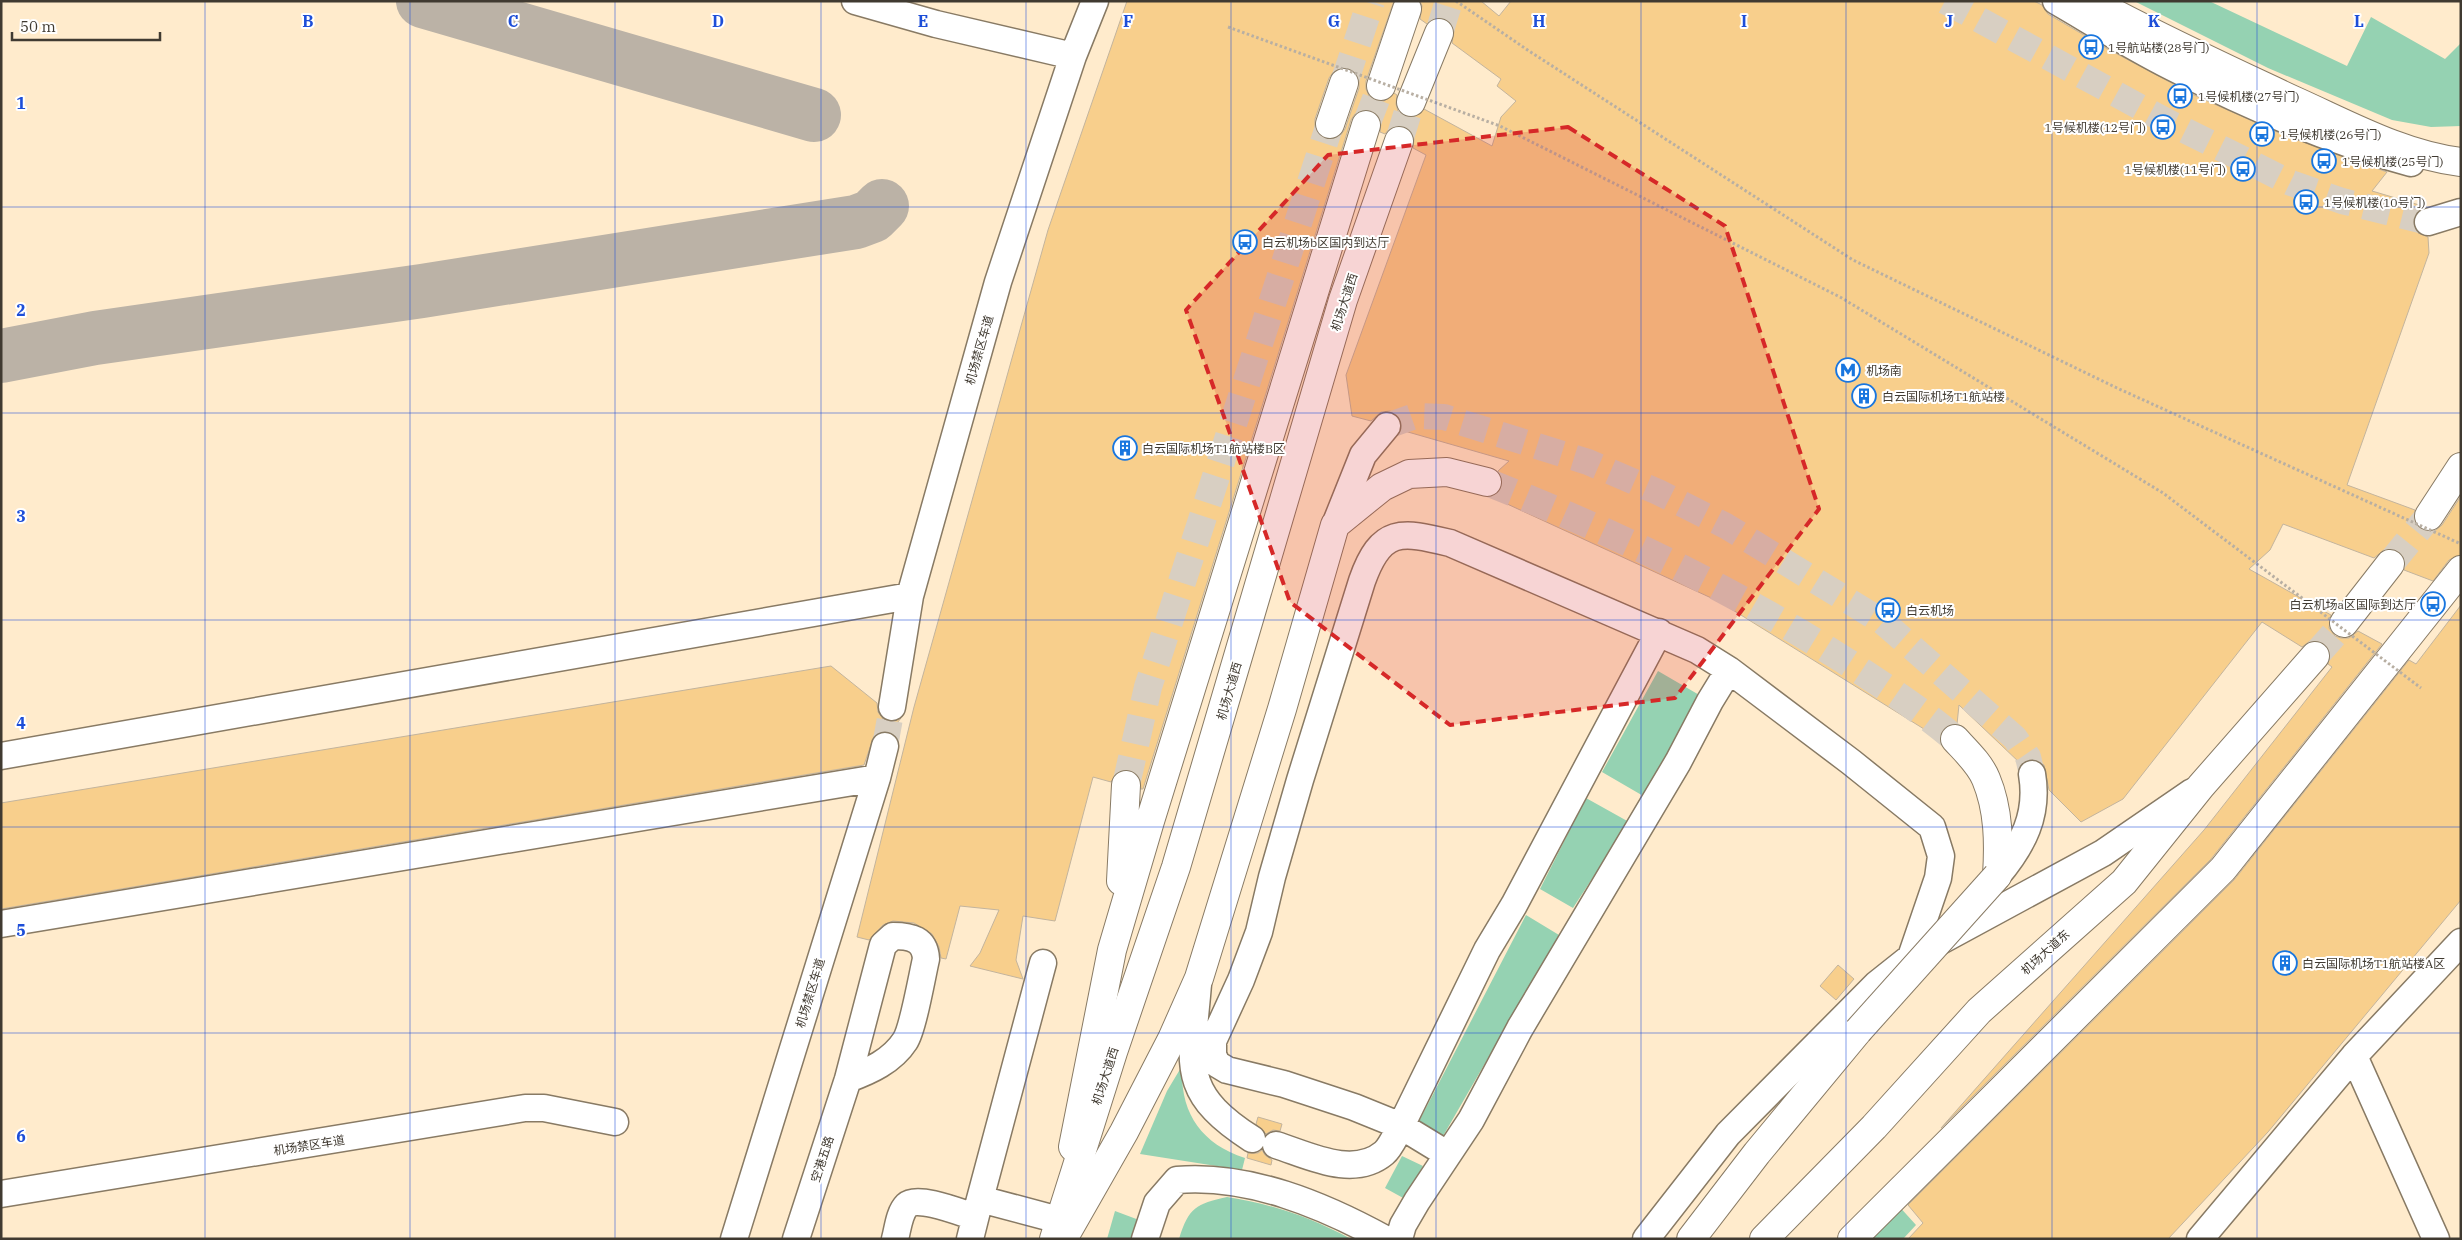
<svg xmlns="http://www.w3.org/2000/svg" width="2462" height="1240" font-family="'IBM Plex Serif','Noto Sans SC',serif">
	<style>
		.built { fill: #ffebcc }
		.green { fill: #95d2b2 }
		.lines { fill: none; stroke-linecap: round; stroke-linejoin: round }
		.taxiway { stroke: #bbb2a6; stroke-width: 54 }
		.building { fill: #f8cf8c; stroke: #c3b49d; fill-rule: evenodd }
		.minor-tunnel { stroke: #d8cfc2; stroke-width: 26; stroke-dasharray: 26 13; stroke-linecap: butt }
		.major-tunnel { stroke: #d8cfc2; stroke-width: 28; stroke-dasharray: 28 14; stroke-linecap: butt }
		.highway-tunnel { stroke: #d8cfc2; stroke-width: 28; stroke-dasharray: 28 14; stroke-linecap: butt }
		.minor-casing { stroke: #887a64; stroke-width: 29 }
		.major-casing { stroke: #887a64; stroke-width: 30 }
		.highway-casing { stroke: #887a64; stroke-width: 30 }
		.minor { stroke: #fff; stroke-width: 26 }
		.major { stroke: #fff; stroke-width: 28 }
		.highway { stroke: #fff; stroke-width: 28 }
		.major-bridge-casing { stroke: #887a64; stroke-width: 30; stroke-linecap: butt }
		.path-bridge { stroke: #b8afa3; stroke-width: 3; stroke-dasharray: 2.5 2.5; stroke-linecap: butt }
		.major-bridge { stroke: #fff; stroke-width: 28 }
		.marked { fill: #d62828; fill-opacity: 0.2; stroke: #d62828; stroke-width: 4; stroke-dasharray: 10 6; stroke-linejoin: round }
		.grid { fill: none; stroke: #1d4ed8; stroke-width: 1; stroke-opacity: 0.55 }
		.labels { text-anchor: middle; dominant-baseline: central; stroke-width: 4; stroke-linejoin: round; paint-order: stroke }
		.poi-label { font-size: 12px; fill: #403a31; stroke: #fff; text-anchor: start }
		.street-label { font-size: 12px; fill: #403a31; stroke: #fff }
		.grid-label { font-size: 16px; text-anchor: middle; font-weight: bold; fill: #1d4ed8; stroke: #fff; stroke-width: 4; stroke-linejoin: round; paint-order: stroke }
	</style>
	<rect width="100%" height="100%" fill="#fef4e6"/>
	<path class="built" d="M1 1H2461V1239H1Z"/>
	<path class="green" d="M2134 1H2209L2347 66 2371 17 2445 59 2461 43V126L2431 127 2392 120 2268 68Z
		M1658 671 1701 696 1645 797 1602 772Z
		M1586 798 1629 822 1573 908 1540 889Z
		M1526 915 1559 935 1439 1143 1415 1129Z
		M1182 1066C1180 1112 1200 1143 1245 1158L1242 1170 1140 1154 1167 1091Z
		M1402 1156 1423 1166 1405 1199 1385 1188Z
		M1227 1197C1272 1204 1310 1217 1351 1239H1179C1189 1207 1196 1204 1227 1197Z
		M1897 1204 1916 1225 1903 1239H1860Z
		M1115 1211 1139 1220 1133 1239H1107Z"/>
	<g class="lines">
		<path class="taxiway" d="M423 1 814 115
			M1 356 95 338 422 291 856 222 872 216 882 206"/>
	</g>
	<path class="building" d="M1127 1H1394L1366 81V89L1369 96 1376 101H1384L1394 93 1397 95 1396 104 1398 111 1405 116 1414 117 1424 109 1492 146 1501 117 1516 101 1497 86 1501 79 1452 43 1454 31 1451 23 1445 19 1437 18 1427 24 1420 19 1422 6 1420 1H1481L1499 16 1511 1H2034L2042 5 2048 14 2106 48 2194 95 2284 135 2387 172 2372 191 2426 207 2417 212 2414 218V226L2418 233 2428 237 2429 253 2347 485 2415 510V523L2421 529 2428 532 2436 530 2442 525 2461 496V555L2449 560 2433 581 2404 570V558L2399 551 2393 549 2384 550 2374 558 2283 524 2270 550 2249 569 2331 615 2329 628 2335 636 2341 638H2349L2358 631 2382 644 2211 859 1941 1128 2204 830 2332 667 2328 664 2330 651 2325 644 2318 641H2310L2302 647 2262 622 2123 799 2081 822 2049 790 2044 765 2038 760 2031 759 2021 764 1959 705 1957 724 1945 727 1940 739 1720 602 1492 497 1499 492 1502 485V478L1498 471 1509 461 1401 430V420L1397 415 1390 411 1381 412 1371 421 1352 416 1346 375 1426 155 1413 148 1414 139 1410 130 1404 126H1397L1389 129 1385 134 1380 132 1381 122 1377 114 1370 110H1362L1355 114 1351 120 1143 789H1141L1140 778 1135 772 1127 769 1118 771 1111 782 1093 777 1055 921 1023 916 1016 960 1023 979 970 966 980 953 999 910 960 906 946 959 941 958 939 947 932 934 914 923 893 921 883 925 869 940 857 937 914 707 1048 230ZM1341 68H1349L1355 72 1359 80V88L1345 129 1340 136 1333 139H1325L1318 134 1315 127V119L1329 78 1334 71Z
		M2461 605V900L2268 1132 2168 1239H1908L1923 1223 1908 1205 2234 880 2409 660 2416 664Z
		M831 666 877 703 878 712 883 719 890 722 901 718 890 732H881L874 736 864 765 1 909V803Z
		M1838 965 1854 979 1836 1000 1820 986Z
		M1258 1117 1282 1124 1280 1131 1273 1130 1266 1134 1256 1124Z
		M1262 1150 1265 1155 1272 1160 1271 1165 1247 1158 1248 1153H1258Z"/>
	<g class="lines">
		<path class="minor-tunnel" d="M1945 1 2162 119 2291 183 2342 201 2428 222
			M1387 426 1415 416 1444 417 1588 462 1658 492 1726 526 1883 622 2015 738 2028 757 2032 774
			M885 746 892 707"/>
		<path class="major-tunnel" d="M1344 83 1371 1
			M1366 125 1381 86
			M1487 482C1611 531 1731 588 1844 660 1882 685 1920 709 1955 739
			M1126 785 1148 687 1330 124"/>
		<path class="highway-tunnel" d="M1439 33 1449 1
			M1399 141 1411 102
			M2390 564 2429 516
			M2315 656 2344 623"/>
		<g class="minor-casing">
			<path id="minor" d="M855 1 936 24 1073 56
				M2056 1C2094 23 2132 47 2172 67 2248 106 2329 141 2411 163
				M2428 222 2461 212
				M1335 525 1363 455 1387 426
				M892 707 910 596 998 282 1073 56 1095 1
				M1 756 910 596
				M1997 876C2023 845 2039 815 2032 774
				M1 924 877 778
				M1198 984C1192 1063 1177 1091 1252 1139
				M2354 1056 2436 1239
				M1276 1145C1308 1155 1353 1179 1384 1153 1391 1147 1396 1134 1401 1126L1487 950 1514 905 1659 632
				M1447 1154 1401 1126 1354 1107 1284 1084 1227 1070 1217 1064 1213 1055V1041L1241 980 1259 932 1272 877 1300 780 1362 581C1381 527 1401 531 1450 543L1697 650 1729 670 1851 762 1932 827 1941 856 1938 878 1911 957
				M1 1194 525 1108H544L615 1122
				M980 1199 1043 963
				M734 1239 877 778 885 746
				M796 1239 848 1079 883 945 893 936C911 936 925 939 926 959 922 976 913 1029 905 1041 892 1061 870 1071 848 1079
				M895 1239C898 1228 899 1213 907 1205 917 1195 962 1213 975 1217
				M970 1239 980 1199 1059 1220
				M1145 1239 1157 1203 1177 1180C1249 1174 1323 1205 1385 1239
				M1399 1239 1403 1225 1417 1201 1471 1120 1520 1028 1678 762 1710 701 1729 670
				M1646 1239 1728 1134 1877 984 1911 957 2103 853 2192 792
				M2200 1239 2354 1056 2461 942"/>
		</g>
		<g class="major-casing">
			<path id="major" d="M2091 1C2157 37 2225 68 2293 100 2347 124 2402 155 2461 162
				M1381 86 1407 9
				M1330 124 1344 83
				M1955 739C1966 751 1980 764 1986 779 1999 810 1999 844 1997 876
				M1121 881 1126 785
				M1073 1147 1112 950 1150 821 1366 125
				M1063 1239 1124 1132 1172 1039 1199 978 1282 709 1335 525 1382 487 1409 474 1447 472 1487 482
				M1691 1239 1757 1153 1858 1031
				M1852 1239 2223 869 2461 570"/>
		</g>
		<g class="highway-casing">
			<path id="highway" d="M1411 102 1439 33
				M2429 516 2461 467
				M2344 623 2390 564
				M1054 1239 1113 1052 1176 867 1343 300 1399 141
				M1764 1239 1874 1127 1979 1011 2124 882 2201 786 2315 656"/>
		</g>
		<use href="#minor" class="minor"/>
		<use href="#major" class="major"/>
		<use href="#highway" class="highway"/>
		<g class="major-bridge-casing">
			<path id="major-bridge" d="M1858 1031 1997 876"/>
		</g>
		<path class="path-bridge" d="M1456 1 1529 51 1853 260 2117 388 2461 544
			M1228 27 1500 126 1840 297 2163 493 2421 688"/>
		<use href="#major-bridge" class="major-bridge"/>
	</g>
	<path class="marked" d="M1568 127 1725 226 1819 509 1675 698 1450 725 1290 602 1186 310 1328 155Z"/>
	<path class="grid" d="M205 1V1239M410 1V1239M615 1V1239M821 1V1239M1026 1V1239M1231 1V1239M1436 1V1239M1641 1V1239M1846 1V1239M2052 1V1239M2257 1V1239M1 207H2461M1 413H2461M1 620H2461M1 827H2461M1 1033H2461"/>
	<defs>
		<g id="bus-ring" transform="scale(1.25)"><circle r="9.5" fill="#fff" stroke="#1976df" stroke-width="1.5"/><path d="M-5-6H5V4H4V6H2V4H-2V6H-4V4H-5ZM-3.5-4V0h7V-4ZM-3.5 1.2v1.5H-2V1.2ZM2 1.2v1.5H3.5V1.2Z" fill="#1976df"/></g>
		<g id="metro-ring" transform="scale(1.25)"><circle r="9.5" fill="#fff" stroke="#1976df" stroke-width="1.5"/><path d="M-5.5 5V-5H-3L0 0L3-5H5.5V5H3V-.5L0 4L-3-.5V5Z" fill="#1976df"/></g>
		<g id="building-ring" transform="scale(1.25)"><circle r="9.5" fill="#fff" stroke="#1976df" stroke-width="1.5"/><path d="M-4-6H4V6H1V3H-1V6H-4ZM-2.5-4.3h1.7v1.8h-1.7ZM.8-4.3h1.7v1.8H.8ZM-2.5-1h1.7V.8h-1.7ZM.8-1h1.7V.8H.8Z" fill="#1976df"/></g>
	</defs>
	<g fill-rule="evenodd">
		<use href="#bus-ring" x="2091" y="47"/>
		<use href="#bus-ring" x="2180" y="96"/>
		<use href="#bus-ring" x="2163" y="127"/>
		<use href="#bus-ring" x="2262" y="134"/>
		<use href="#bus-ring" x="2324" y="161"/>
		<use href="#bus-ring" x="2243" y="169"/>
		<use href="#bus-ring" x="2306" y="202"/>
		<use href="#bus-ring" x="1245" y="242"/>
		<use href="#metro-ring" x="1848" y="370"/>
		<use href="#building-ring" x="1864" y="396"/>
		<use href="#building-ring" x="1125" y="448"/>
		<use href="#bus-ring" x="2433" y="604"/>
		<use href="#bus-ring" x="1888" y="610"/>
		<use href="#building-ring" x="2285" y="963"/>
	</g>
	<g class="labels">
		<g class="poi-label">
			<text x="2108" y="47">1号航站楼(28号门)</text>
			<text x="2198" y="96">1号候机楼(27号门)</text>
			<text x="2146" y="127" text-anchor="end">1号候机楼(12号门)</text>
			<text x="2280" y="134">1号候机楼(26号门)</text>
			<text x="2342" y="161">1号候机楼(25号门)</text>
			<text x="2226" y="169" text-anchor="end">1号候机楼(11号门)</text>
			<text x="2324" y="202">1号候机楼(10号门)</text>
			<text x="1262" y="242">白云机场b区国内到达厅</text>
			<text x="1866" y="370">机场南</text>
			<text x="1882" y="396">白云国际机场T1航站楼</text>
			<text x="1142" y="448">白云国际机场T1航站楼B区</text>
			<text x="2416" y="604" text-anchor="end">白云机场a区国际到达厅</text>
			<text x="1906" y="610">白云机场</text>
			<text x="2302" y="963">白云国际机场T1航站楼A区</text>
		</g>
		<g class="street-label">
			<text transform="translate(1344 302) rotate(-72)">机场大道西</text>
			<text transform="translate(979 350) rotate(-74)">机场禁区车道</text>
			<text transform="translate(1229 691) rotate(-74)">机场大道西</text>
			<text transform="translate(2045 952) rotate(-42)">机场大道东</text>
			<text transform="translate(810 993) rotate(-73)">机场禁区车道</text>
			<text transform="translate(1105 1076) rotate(-72)">机场大道西</text>
			<text transform="translate(309 1145) rotate(-9)">机场禁区车道</text>
			<text transform="translate(822 1159) rotate(-72)">空港五路</text>
		</g>
	</g>
	<g class="grid-label">
		<text x="308" y="27">B</text>
		<text x="513" y="27">C</text>
		<text x="718" y="27">D</text>
		<text x="923" y="27">E</text>
		<text x="1128" y="27">F</text>
		<text x="1334" y="27">G</text>
		<text x="1539" y="27">H</text>
		<text x="1744" y="27">I</text>
		<text x="1949" y="27">J</text>
		<text x="2154" y="27">K</text>
		<text x="2359" y="27">L</text>
		<text x="21" y="109">1</text>
		<text x="21" y="316">2</text>
		<text x="21" y="522">3</text>
		<text x="21" y="729">4</text>
		<text x="21" y="936">5</text>
		<text x="21" y="1142">6</text>
	</g>
	<rect width="2462" height="1240" fill="none" stroke="#403a31" stroke-width="5"/>
	<path d="M12 32v8h148v-8" fill="none" stroke="#403a31" stroke-width="2.5"/>
	<text x="20" y="32" font-size="15" fill="#403a31" stroke="#ffffff" stroke-width="4" paint-order="stroke">50 m</text>
</svg>
